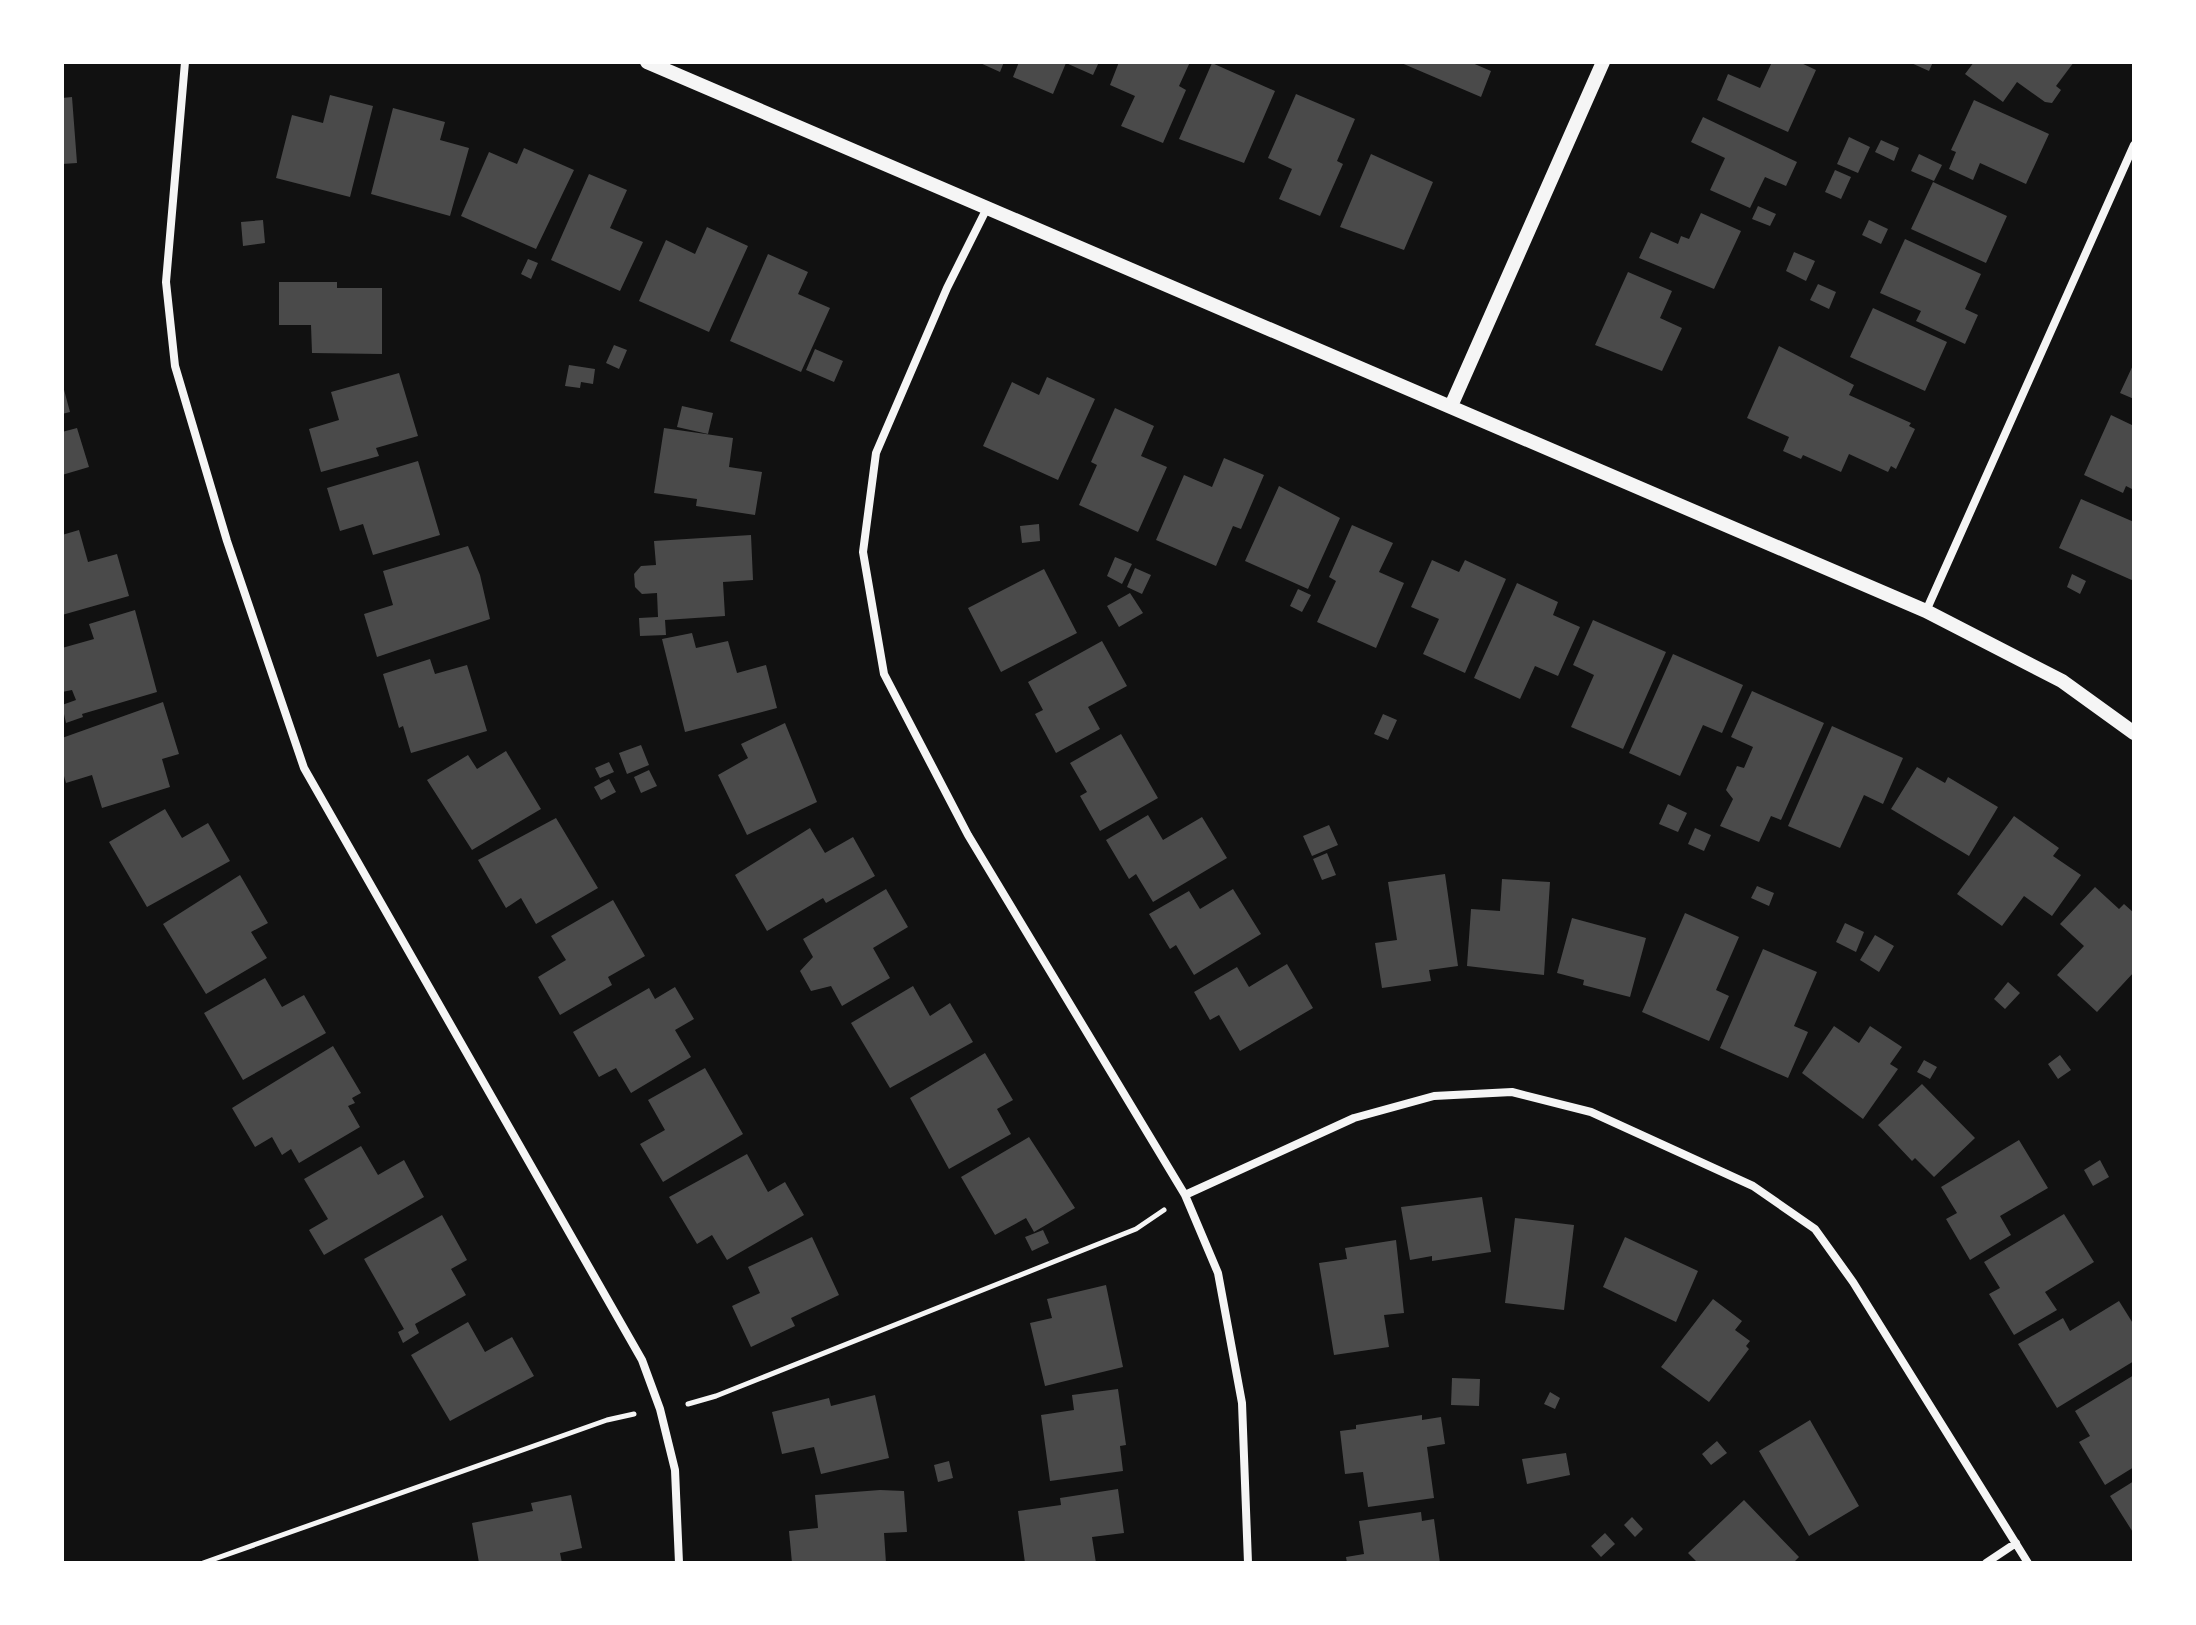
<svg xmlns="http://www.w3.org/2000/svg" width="2196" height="1625" font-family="'PT Sans Narrow',sans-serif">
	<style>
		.building { fill: #4a4a4a }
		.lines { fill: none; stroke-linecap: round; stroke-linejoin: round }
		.path { stroke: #f5f5f5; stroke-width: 5 }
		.minor { stroke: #f5f5f5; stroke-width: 8 }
		.tertiary { stroke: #f5f5f5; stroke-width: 14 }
	</style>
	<rect width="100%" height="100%" fill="#111"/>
	<path class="building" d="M978 62H1004L1000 72Z
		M1019 62H1099L1093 75 1066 63 1053 94 1013 77Z
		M1119 62H1190L1179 86 1186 90 1163 143 1121 126 1135 96 1110 85Z
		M1399 62H1470L1491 71 1481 97Z
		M1772 62H1799L1816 70 1788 132 1717 100 1728 74 1760 88Z
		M1909 62H1933L1929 71Z
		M1974 62H2074L2056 86 2061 90 2052 103 2045 102 2017 82 2003 102 1965 74Z
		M1212 63 1275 91 1244 163 1179 139Z
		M1296 94 1355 119 1337 161 1343 164 1320 216 1279 199 1292 169 1268 158Z
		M330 95 373 106 350 197 276 178 292 115 323 123Z
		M72 97 77 163 62 164V98Z
		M1974 100 2049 134 2026 184 1980 163 1973 180 1949 169 1956 152 1951 150Z
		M393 108 445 122 440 140 469 148 450 216 371 194Z
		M1703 117 1797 162 1786 186 1765 177 1750 208 1710 190 1725 158 1691 142Z
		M1849 137 1870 147 1858 173 1837 164Z
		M1881 140 1899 148 1894 161 1875 152Z
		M524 148 574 170 536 249 461 216 489 152 517 164Z
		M1371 154 1433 182 1404 250 1340 227Z
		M1919 154 1942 165 1934 181 1911 171Z
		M1835 170 1851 177 1841 199 1825 192Z
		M589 174 627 190 610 228 643 242 620 291 551 260Z
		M1933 182 2007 216 1986 263 1911 229Z
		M1758 206 1776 214 1770 226 1752 219Z
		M1701 213 1741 231 1714 289 1639 258 1651 232 1678 244 1681 236 1689 239Z
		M263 220 265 243 243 246 241 222Z
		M1869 220 1888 229 1881 244 1862 235Z
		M707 227 748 246 709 332 639 301 666 240 695 254Z
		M1905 239 1981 274 1965 309 1978 315 1965 344 1916 321 1921 311 1880 293Z
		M1794 252 1815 261 1806 281 1786 271Z
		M768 254 808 272 798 294 830 308 801 372 730 341Z
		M528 259 538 263 531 279 521 274Z
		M1628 272 1672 291 1660 318 1682 328 1662 371 1595 345Z
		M279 282H337V288H382V354L312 353 311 325H279Z
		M1818 284 1836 292 1829 309 1810 300Z
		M1873 308 1947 342 1925 391 1850 357Z
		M614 345 627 350 619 369 606 363Z
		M1779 346 1854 385 1849 395 1911 423 1909 426 1915 429 1896 469 1891 466 1888 472 1849 454 1841 472 1803 455 1801 459 1783 451 1789 437 1747 418Z
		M815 349 843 361 834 382 806 370Z
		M2134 363V399L2120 393Z
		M569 365 595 369 593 384 581 382 580 388 565 386Z
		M399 373 418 436 376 448 379 456 321 472 309 429 339 420 331 392Z
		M1047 377 1095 399 1058 480 983 446 1012 382 1039 395Z
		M63 386 70 412 62 414V387Z
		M682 406 713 413 708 434 677 427Z
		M1115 408 1154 426 1141 456 1167 467 1138 532 1079 505 1097 465 1091 462Z
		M2111 415 2134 426V490L2126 486 2123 493 2084 475Z
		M77 428 89 467 62 475V432Z
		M664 428 733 438 729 467 762 472 755 515 696 506 697 499 654 493Z
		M1224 458 1264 475 1241 529 1233 526 1216 566 1156 540 1184 475 1212 487Z
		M418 461 440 535 373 555 363 524 340 531 327 488Z
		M1279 486 1340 518 1308 589 1245 561Z
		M2081 499 2134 522V581L2059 548Z
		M1039 524 1040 541 1022 543 1020 526Z
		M1352 525 1393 543 1379 572 1404 583 1376 648 1317 622 1336 581 1329 577Z
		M79 530 88 562 117 554 129 596 62 615V535Z
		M751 535 753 580 723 582 725 616 665 620 666 635 640 636 639 618 658 617 657 593 642 594 635 587 634 574 641 566 656 565 654 541Z
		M468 546 480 575 490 619 377 657 364 614 393 605 383 571Z
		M1115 557 1132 564 1122 584 1107 576Z
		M1432 560 1459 572 1465 560 1506 579 1465 673 1423 654 1439 619 1411 607Z
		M1135 568 1151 575 1142 594 1127 587Z
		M1044 569 1077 633 1001 672 968 608Z
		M2072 574 2086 581 2080 594 2067 587Z
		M1517 583 1558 602 1553 615 1580 627 1558 676 1535 666 1520 699 1474 678Z
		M1298 589 1311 595 1302 612 1290 606Z
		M1130 593 1143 613 1119 627 1107 606Z
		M135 610 157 692 82 714 83 717 66 723 62 705 76 700 72 690 62 692V648L94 639 89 624Z
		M1593 620 1666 652 1623 749 1571 727 1594 675 1573 665Z
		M692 633 696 648 728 641 737 673 766 665 777 708 685 732 662 639Z
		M1102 641 1127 686 1088 707 1100 729 1056 753 1035 714 1043 710 1028 682Z
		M1673 654 1743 685 1722 733 1703 725 1680 776 1629 753Z
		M430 659 435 674 467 665 487 731 411 753 403 726 399 728 383 674Z
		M1752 691 1824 723 1781 820 1771 816 1759 842 1720 826 1733 799 1726 790 1737 766 1744 768 1753 747 1731 737Z
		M163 702 179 754 162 759 170 787 102 808 92 775 66 783 62 769V738Z
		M1383 714 1397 720 1388 740 1374 734Z
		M785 723 817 802 747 835 718 775 748 758 741 744Z
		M1832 726 1903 758 1883 804 1864 795 1840 848 1788 826Z
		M1121 734 1158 798 1100 831 1080 796 1087 792 1070 763Z
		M641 745 649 765 627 774 619 753Z
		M506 751 541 809 472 850 427 780 468 755 477 769Z
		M609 762 614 772 600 778 595 768Z
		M1917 767 1945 783 1948 777 1998 807 1969 856 1891 809Z
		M649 770 657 786 641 793 634 777Z
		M609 779 616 792 601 800 594 787Z
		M1668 804 1687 813 1678 832 1659 824Z
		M165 809 182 838 208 823 230 861 147 907 109 842Z
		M1148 815 1163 840 1202 817 1227 858 1153 902 1136 874 1129 879 1106 840Z
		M2014 816 2059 848 2053 856 2081 875 2052 916 2024 896 2002 926 1957 894Z
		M556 818 598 888 536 924 521 898 506 908 478 860Z
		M1329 825 1338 845 1312 856 1303 836Z
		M810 828 825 853 853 837 875 876 826 903 823 898 767 931 735 875Z
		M1695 828 1711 835 1704 851 1688 844Z
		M1327 853 1336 875 1322 880 1313 859Z
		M1445 874 1458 966 1429 970 1431 981 1382 988 1375 943 1397 940 1388 882Z
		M240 875 268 923 251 932 267 958 206 994 163 924Z
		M1502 879 1550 882 1544 975 1467 966 1471 909 1500 911Z
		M1757 886 1774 893 1769 906 1751 898Z
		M2095 887 2119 909 2124 904 2134 913V972L2097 1012 2057 975 2084 946 2060 924Z
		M886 889 908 927 873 948 890 978 842 1006 831 986 811 991 800 971 813 957 803 939Z
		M1233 889 1261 934 1194 975 1176 945 1170 949 1149 914 1189 891 1200 909Z
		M613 900 645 956 608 977 612 985 560 1015 538 977 566 960 551 936Z
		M1685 913 1739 937 1716 990 1729 996 1709 1041 1642 1012Z
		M1572 918 1646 938 1630 997 1583 985 1584 980 1557 973Z
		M1845 923 1864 932 1856 952 1836 942Z
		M1875 935 1894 946 1879 972 1860 960Z
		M1763 949 1817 972 1794 1026 1808 1032 1788 1078 1720 1048Z
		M1287 964 1313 1008 1240 1051 1219 1015 1210 1020 1194 992 1237 967 1249 987Z
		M265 978 282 1007 304 995 326 1033 243 1080 204 1013Z
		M2008 982 2020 993 2005 1009 1994 999Z
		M913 986 930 1016 950 1003 973 1042 890 1088 851 1023Z
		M675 987 694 1019 675 1030 691 1057 631 1093 616 1068 599 1077 573 1032 649 988 655 999Z
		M1834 1026 1859 1043 1870 1026 1902 1047 1890 1064 1898 1069 1863 1119 1802 1073Z
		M333 1046 361 1093 352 1098 355 1103 348 1106 360 1127 299 1163 291 1149 282 1155 272 1137 255 1147 232 1108Z
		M985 1053 1013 1100 997 1109 1011 1134 949 1169 910 1098Z
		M2060 1055 2071 1070 2058 1079 2048 1064Z
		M1924 1060 1937 1067 1930 1079 1917 1072Z
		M705 1068 743 1134 663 1182 640 1144 665 1130 648 1100Z
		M1922 1084 1975 1138 1934 1177 1915 1158 1912 1161 1878 1125Z
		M1029 1137 1075 1208 1034 1232 1026 1218 995 1235 961 1177Z
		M2019 1140 2048 1188 2000 1216 2011 1235 1970 1260 1946 1219 1957 1213 1941 1187Z
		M361 1146 378 1175 404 1160 424 1197 324 1255 309 1230 328 1219 304 1179Z
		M747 1154 768 1192 785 1182 804 1215 727 1260 712 1235 697 1244 669 1197Z
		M2100 1160 2109 1177 2093 1186 2084 1170Z
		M1482 1197 1491 1252 1432 1261V1256L1410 1260 1401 1207Z
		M2064 1214 2094 1262 2045 1292 2057 1310 2014 1335 1989 1294 2000 1288 1984 1262Z
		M442 1215 467 1260 451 1269 466 1295 415 1324 419 1333 403 1343 398 1332 404 1329 364 1259Z
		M1515 1218 1574 1225 1564 1310 1505 1303Z
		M1043 1230 1049 1243 1032 1251 1025 1237Z
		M812 1237 839 1295 791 1318 795 1326 751 1347 732 1306 760 1293 748 1267Z
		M1625 1237 1698 1271 1676 1322 1603 1287Z
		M1396 1240 1404 1313 1384 1315 1389 1347 1334 1355 1319 1263 1347 1259 1345 1248Z
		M1106 1285 1123 1367 1045 1386 1030 1323 1052 1318 1047 1299Z
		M1713 1299 1742 1321 1735 1330 1750 1341 1746 1346 1749 1349 1709 1402 1661 1367Z
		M2119 1301 2134 1325V1361L2057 1408 2018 1344 2063 1318 2070 1331Z
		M468 1322 485 1352 512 1337 534 1376 450 1421 411 1355Z
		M2134 1375V1467L2105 1485 2079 1442 2090 1436 2075 1411Z
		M1452 1378 1480 1379 1479 1406 1451 1405Z
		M1118 1389 1126 1445 1120 1446 1123 1471 1050 1481 1041 1415 1074 1410 1072 1395Z
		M1550 1392 1560 1398 1555 1409 1544 1404Z
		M875 1395 889 1458 821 1474 814 1447 782 1454 772 1412 829 1398 831 1406Z
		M1422 1415V1420L1441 1417 1445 1444 1427 1447 1434 1498 1368 1507 1363 1472 1345 1474 1340 1431 1356 1429V1425Z
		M1810 1420 1859 1506 1809 1536 1759 1451Z
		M1717 1441 1727 1453 1711 1465 1702 1454Z
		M1566 1453 1570 1475 1527 1484 1522 1459Z
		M949 1461 953 1478 938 1482 934 1465Z
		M2134 1481V1534L2110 1496Z
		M1118 1489 1124 1533 1092 1537 1096 1563H1025L1018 1511 1061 1505 1060 1498Z
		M880 1490 904 1491 907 1532 884 1533 886 1563H792L789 1531 818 1528 815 1495Z
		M571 1495 582 1548 560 1553 562 1563H479L472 1523 533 1511 531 1503Z
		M1744 1500 1799 1557 1793 1563H1698L1688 1553Z
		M1421 1512 1422 1521 1434 1519 1440 1563H1347L1346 1557 1364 1554 1359 1521Z
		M1632 1517 1643 1529 1635 1537 1624 1525Z
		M1605 1533 1615 1544 1601 1557 1591 1546Z"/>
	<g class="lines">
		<path class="path" d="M688 1404 716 1396 1136 1229 1164 1210
			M203 1563 607 1420 634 1414"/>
		<path class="minor" d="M185 62 166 282 175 366 227 541 304 768 642 1360 660 1409 675 1470 679 1563
			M986 210 947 288 876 453 863 552 884 674 968 835 1185 1195 1218 1273 1242 1403 1248 1563
			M1926 611 2134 145
			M1185 1195 1354 1118 1434 1096 1512 1092 1591 1112 1753 1186 1815 1229 1853 1282 2028 1563
			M1986 1563 2016 1543"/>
		<path class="tertiary" d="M647 62 1926 611 2062 681 2134 733
			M1451 406 1603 62"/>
	</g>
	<rect width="2196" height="1625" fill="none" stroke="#ffffff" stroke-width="128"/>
</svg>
